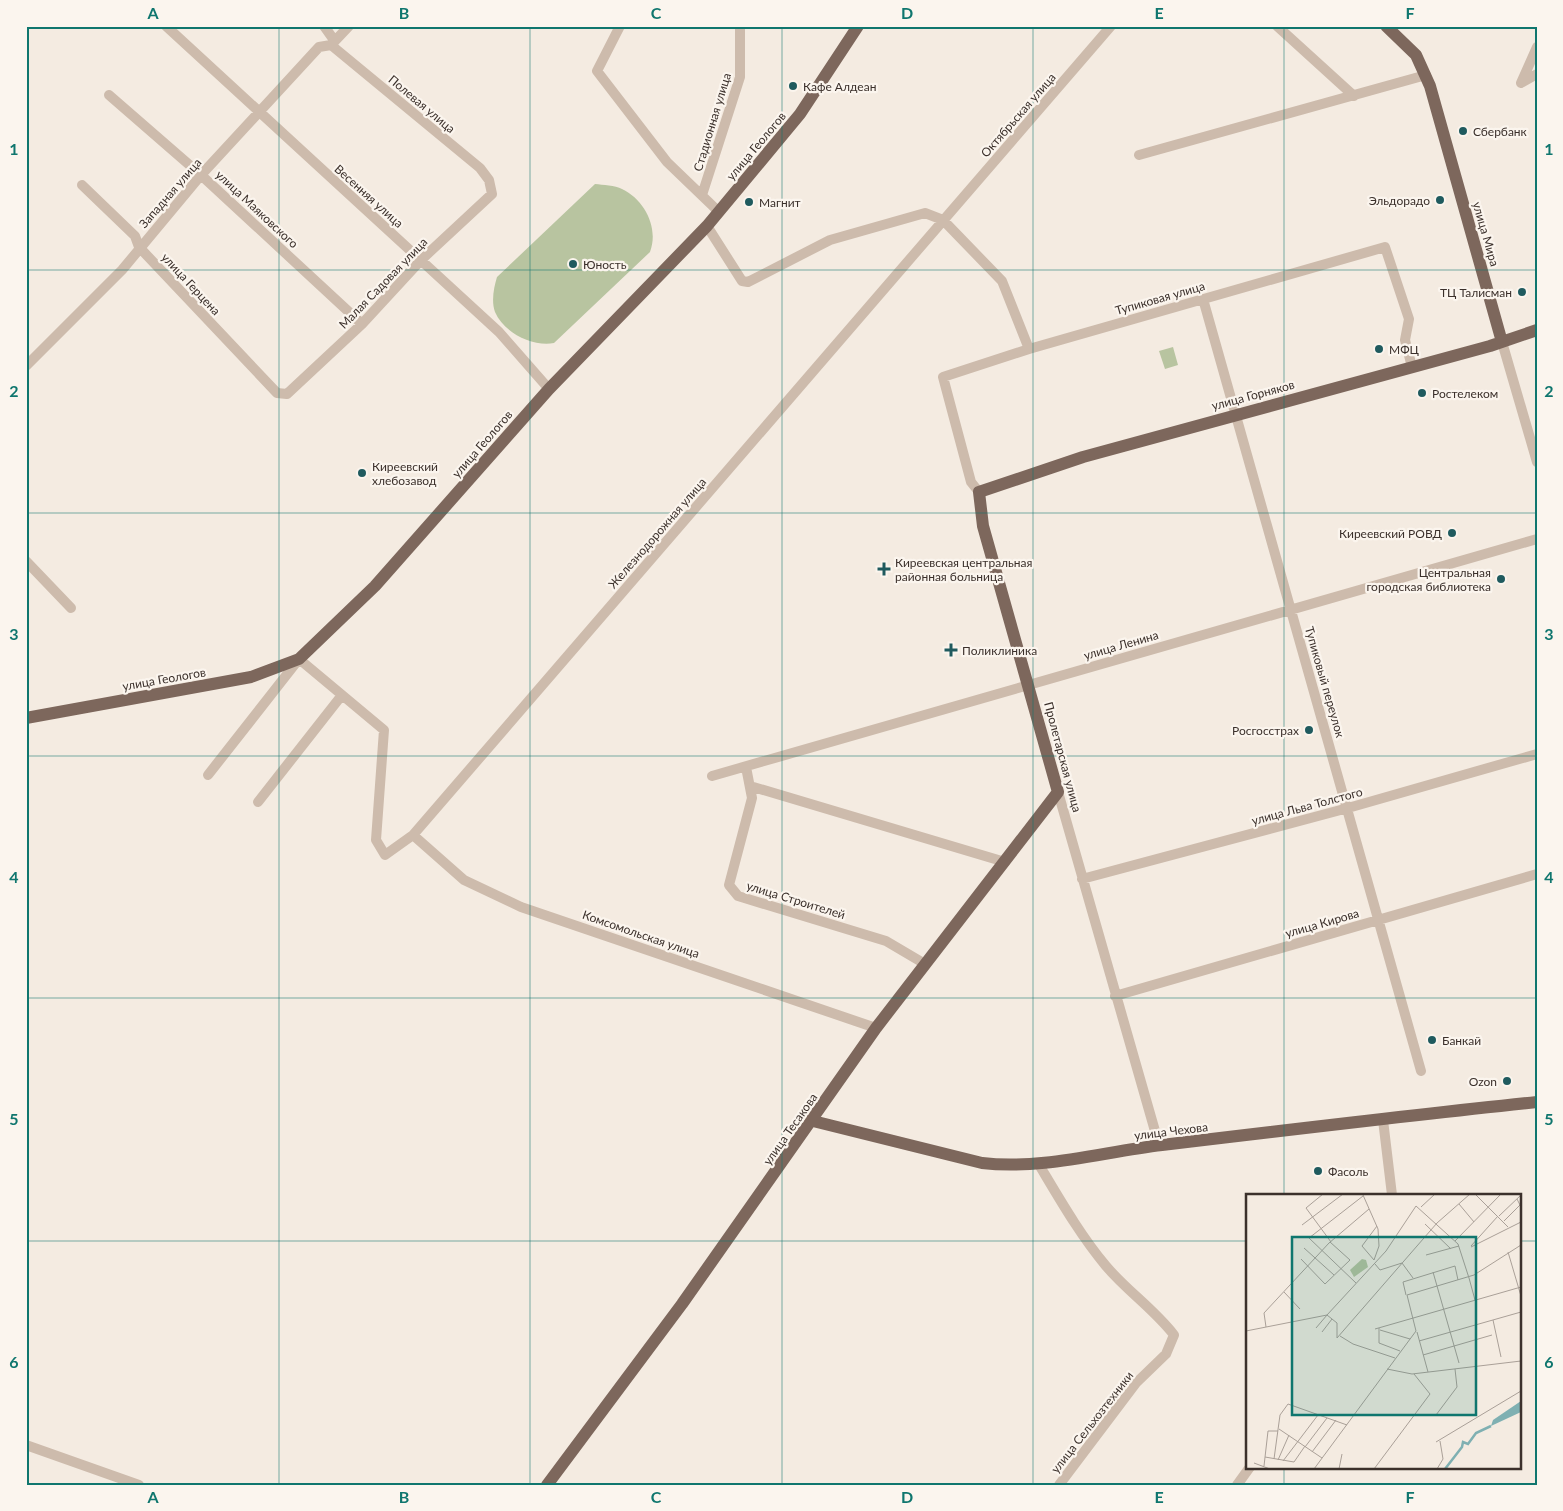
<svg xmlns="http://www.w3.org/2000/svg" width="1563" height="1511" font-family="Lato,sans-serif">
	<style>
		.green { fill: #b8c4a0 }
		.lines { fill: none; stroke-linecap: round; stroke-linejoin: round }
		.minor { stroke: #cdbbac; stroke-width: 10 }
		.major { stroke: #7d675c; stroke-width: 12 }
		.grid { fill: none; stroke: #0f766e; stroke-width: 1; stroke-opacity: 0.55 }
		.poi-dot { fill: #1f5a5e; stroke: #fbf5ee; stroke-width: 2 }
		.labels { text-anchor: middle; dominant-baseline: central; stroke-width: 4.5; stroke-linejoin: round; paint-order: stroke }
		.poi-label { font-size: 12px; fill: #3b302b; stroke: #fbf5ee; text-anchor: start }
		.street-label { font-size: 12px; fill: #3b302b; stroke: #fbf5ee }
		.inset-river { fill: none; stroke: #7fb0b2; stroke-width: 2.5 }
		.inset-road { fill: none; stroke: #aaa098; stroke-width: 1 }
		.view { fill: #0f766e; fill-opacity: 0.15; stroke: #0f766e; stroke-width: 2.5 }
		.inset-edge { fill: none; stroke: #3b302b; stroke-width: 2.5 }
		.neatline { fill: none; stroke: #0f766e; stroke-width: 2 }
		.grid-label { font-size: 16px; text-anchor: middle; font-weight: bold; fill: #0f766e }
	</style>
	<rect width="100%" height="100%" fill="#f4ebe1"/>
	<path class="green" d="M595 184C603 185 615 185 622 189 645 200 659 228 650 252L554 343C533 347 504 333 495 312 491 301 494 287 497 277Z
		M1173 347 1178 365 1165 369 1159 351Z"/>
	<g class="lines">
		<path class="minor" d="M166 26 499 332 549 389
			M324 26 334 40
			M620 26 597 71 667 162 719 212
			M1277 26 1354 96
			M1521 83 1537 47
			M1521 83 1537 74
			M109 95 201 175 362 324
			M1139 155 1426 75
			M82 185 135 236 139 247 277 393 287 394 362 324 421 260 492 194 489 180 480 168 331 45
			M702 195 740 77V26
			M707 226 742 281 748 282 830 240 925 213 943 220 1002 281 1029 349
			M1203 299 1421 1071
			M1502 342 1537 462
			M26 366 122 270 201 175 319 47 331 45 349 26
			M979 492 971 482 943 377 1029 349 1385 247 1409 319 1405 340 1412 367
			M26 561 71 608
			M746 767 752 798 729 885 738 896 886 941 925 964
			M208 775 299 659 384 730 376 840 385 855 413 835 1111 26
			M712 776 1537 539
			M750 786 1005 862
			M1058 792 1159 1145
			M258 802 342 695
			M413 835 464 880 521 907 876 1028
			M1082 879 1348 808 1537 754
			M1115 996 1537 874
			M1383 1120 1392 1195
			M1038 1163C1059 1198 1080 1235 1106 1266 1127 1291 1154 1309 1174 1335L1166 1354 1136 1383 1059 1485
			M26 1445 139 1485
			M1237 1485 1250 1467"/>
		<path class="major" d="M1386 26 1416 55 1430 86 1502 342
			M26 718 251 677 299 659 375 586 549 389 707 226 800 114 858 26
			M813 1121 982 1163C1042 1170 1102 1152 1162 1145 1287 1130 1412 1115 1537 1102
			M547 1485 682 1304 876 1028 1058 792 983 526 979 492 1083 457 1490 346 1537 330"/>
	</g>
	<path class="grid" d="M279 26V1485M530 26V1485M782 26V1485M1033 26V1485M1284 26V1195M26 270H1537M26 513H1537M26 756H1537M26 998H1537M26 1241H1247M1519 1241H1537M1284 1467V1485"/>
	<g class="poi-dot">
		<circle cx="793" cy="86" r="5"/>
		<circle cx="1463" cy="131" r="5"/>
		<circle cx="1440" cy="200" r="5"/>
		<circle cx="749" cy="202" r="5"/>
		<circle cx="573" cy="264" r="5"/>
		<circle cx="1522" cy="292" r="5"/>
		<circle cx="1379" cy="349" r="5"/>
		<circle cx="1422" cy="393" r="5"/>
		<circle cx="362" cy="473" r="5"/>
		<circle cx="1452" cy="533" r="5"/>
		<path d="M881.5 561.5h5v5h5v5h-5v5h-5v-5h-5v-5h5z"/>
		<circle cx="1501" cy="579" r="5"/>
		<path d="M948.5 642.5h5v5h5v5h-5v5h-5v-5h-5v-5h5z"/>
		<circle cx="1309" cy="730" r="5"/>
		<circle cx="1432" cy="1040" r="5"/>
		<circle cx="1507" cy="1081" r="5"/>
		<circle cx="1318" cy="1171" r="5"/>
	</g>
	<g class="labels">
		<g class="poi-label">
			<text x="803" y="86">Кафе Алдеан</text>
			<text x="1473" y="131">Сбербанк</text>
			<text x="1430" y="200" text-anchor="end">Эльдорадо</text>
			<text x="759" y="202">Магнит</text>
			<text x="583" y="264">Юность</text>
			<text x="1512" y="292" text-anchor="end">ТЦ Талисман</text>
			<text x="1389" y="349">МФЦ</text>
			<text x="1432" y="393">Ростелеком</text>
			<text x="372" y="466">Киреевский<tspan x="372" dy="14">хлебозавод</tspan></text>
			<text x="1442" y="533" text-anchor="end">Киреевский РОВД</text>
			<text x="895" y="562">Киреевская центральная<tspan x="895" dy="14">районная больница</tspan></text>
			<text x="1491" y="572" text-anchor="end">Центральная<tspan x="1491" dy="14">городская библиотека</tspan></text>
			<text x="962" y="650">Поликлиника</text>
			<text x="1299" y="730" text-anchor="end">Росгосстрах</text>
			<text x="1442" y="1040">Банкай</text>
			<text x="1497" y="1081" text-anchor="end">Ozon</text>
			<text x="1328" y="1171">Фасоль</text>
		</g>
		<g class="street-label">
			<text transform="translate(422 104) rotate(40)">Полевая улица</text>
			<text transform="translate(1018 115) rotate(-49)">Октябрьская улица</text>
			<text transform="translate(712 122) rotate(-73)">Стадионная улица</text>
			<text transform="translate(756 146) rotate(-50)">улица Геологов</text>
			<text transform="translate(170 193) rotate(-49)">Западная улица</text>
			<text transform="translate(369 196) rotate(42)">Весенняя улица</text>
			<text transform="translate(257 209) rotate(43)">улица Маяковского</text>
			<text transform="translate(1486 234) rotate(74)">улица Мира</text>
			<text transform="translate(383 283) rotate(-46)">Малая Садовая улица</text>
			<text transform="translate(191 284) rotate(47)">улица Герцена</text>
			<text transform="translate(1160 298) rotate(-16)">Тупиковая улица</text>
			<text transform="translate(1253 395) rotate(-15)">улица Горняков</text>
			<text transform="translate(482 444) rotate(-49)">улица Геологов</text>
			<text transform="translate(657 533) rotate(-49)">Железнодорожная улица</text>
			<text transform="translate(1121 645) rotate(-16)">улица Ленина</text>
			<text transform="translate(164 679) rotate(-10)">улица Геологов</text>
			<text transform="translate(1325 682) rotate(74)">Тупиковый переулок</text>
			<text transform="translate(1063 757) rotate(75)">Пролетарская улица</text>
			<text transform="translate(1307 806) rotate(-15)">улица Льва Толстого</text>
			<text transform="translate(796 900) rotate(17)">улица Строителей</text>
			<text transform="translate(1322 923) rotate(-16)">улица Кирова</text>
			<text transform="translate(641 934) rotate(19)">Комсомольская улица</text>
			<text transform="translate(790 1129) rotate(-55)">улица Тесакова</text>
			<text transform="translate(1171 1131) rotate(-7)">улица Чехова</text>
			<text transform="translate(1092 1422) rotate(-52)">улица Сельхозтехники</text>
		</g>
	</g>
	<g transform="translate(1246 1194)">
		<rect width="275" height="275" fill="#f4ebe1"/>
		<path d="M116 65 120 66 122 73 108 83 104 76Z" fill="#b8c4a0"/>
		<path d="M275 207V218L245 232 247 226Z" fill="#7fb0b2"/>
		<path class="inset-river" d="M199 275 216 253 217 248 222 250 230 239 245 232"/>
		<path class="inset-road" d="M77 0 60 14 85 48M229 0 262 33M117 1 132 35 133 52 128 66M213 10 228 28M175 13 189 0M253 22 275 1M258 27 274 11 271 5M179 30 205 55M56 31 97 0M209 47 255 0M225 52 252 22M225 53 275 28M58 54 88 81M262 58 275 102M180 61 213 52M55 65 79 90 104 66 84 48M128 66 116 52 131 32M129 70 134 76 156 69 167 84M187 78 213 169M223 84 229 106M110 89 63 44 117 2M38 98 54 115M160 101 157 88 209 72 212 86M247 126 255 163M20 133 18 119 83 49 123 15M70 134 81 121 91 129V144M133 134V149L154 157M129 135 275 93M134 136 164 145M0 137 81 121 140 57 170 12 212 50 223 84M76 138 86 125M171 138 182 178M94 142 107 150 149 164M91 144 191 29 224 0M173 147 275 118M177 161 246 141M141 175 166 180 275 167M190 221 211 193 209 175M33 235 76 264M190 248 275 197M59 253 81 224M66 258 90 226M19 263 48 268 59 252M28 265 34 221 42 210 101 231M32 266 43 241M37 267 72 221M8 269 24 275M18 272 22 237H32M68 275 170 137 161 101 228 81 275 51M93 275 96 260M128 275 184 200 168 180M191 275 197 265 194 247"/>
		<path class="view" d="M46 43H230V221H46Z"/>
		<rect width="275" height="275" class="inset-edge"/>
	</g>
	<rect width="1563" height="1511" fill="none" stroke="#fbf5ee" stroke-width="55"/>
	<rect x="28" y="28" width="1508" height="1456" class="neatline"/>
	<g class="grid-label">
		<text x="153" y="19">A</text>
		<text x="404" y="19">B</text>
		<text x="656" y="19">C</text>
		<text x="907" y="19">D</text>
		<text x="1159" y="19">E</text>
		<text x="1410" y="19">F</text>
		<text x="14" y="155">1</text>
		<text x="1549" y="155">1</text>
		<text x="14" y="397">2</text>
		<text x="1549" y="397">2</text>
		<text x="14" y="640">3</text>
		<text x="1549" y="640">3</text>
		<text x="14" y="883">4</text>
		<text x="1549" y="883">4</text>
		<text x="14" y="1125">5</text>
		<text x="1549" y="1125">5</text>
		<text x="14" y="1368">6</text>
		<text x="1549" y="1368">6</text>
		<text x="153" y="1503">A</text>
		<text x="404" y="1503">B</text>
		<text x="656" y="1503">C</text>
		<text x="907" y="1503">D</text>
		<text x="1159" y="1503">E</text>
		<text x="1410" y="1503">F</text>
	</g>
</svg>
